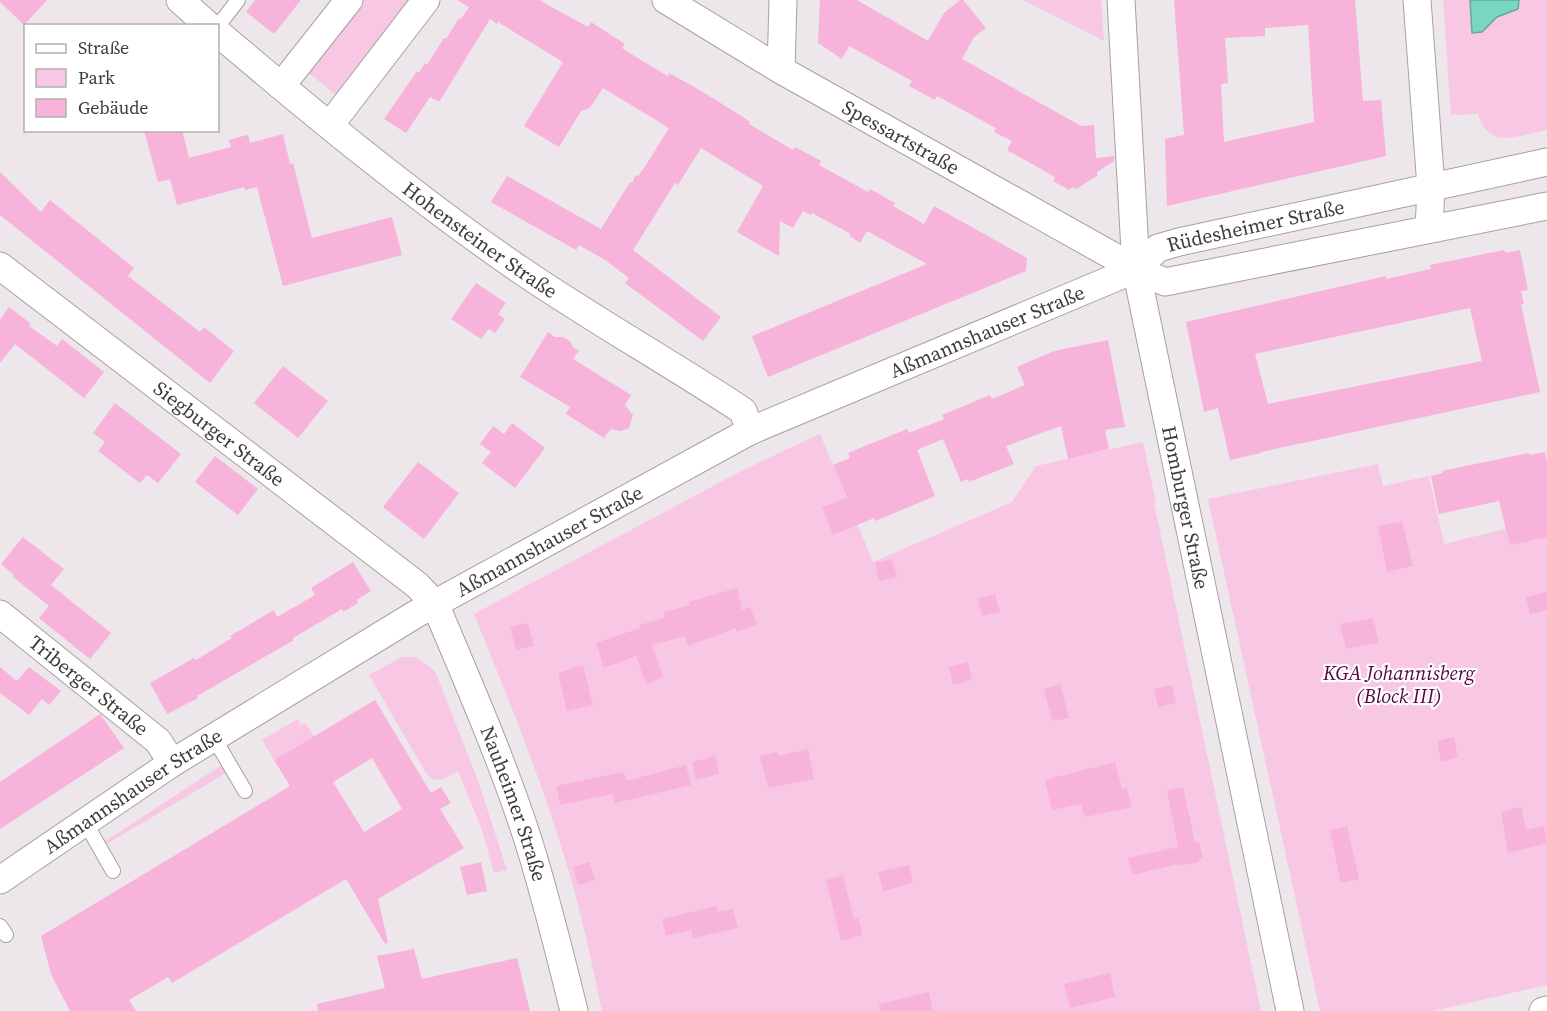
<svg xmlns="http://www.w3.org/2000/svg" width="1547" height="1011" font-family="'Source Serif 4',serif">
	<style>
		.green { fill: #f8c7e3 }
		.water { fill: #78d6c3; stroke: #67a89b; stroke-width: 1.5 }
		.building { fill: #f8b3db; fill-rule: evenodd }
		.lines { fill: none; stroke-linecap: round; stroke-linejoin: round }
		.service-casing { stroke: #a7a0a4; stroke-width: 16 }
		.minor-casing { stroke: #a7a0a4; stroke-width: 29 }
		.service { stroke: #fff; stroke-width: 14 }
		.minor { stroke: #fff; stroke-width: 27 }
		.labels { text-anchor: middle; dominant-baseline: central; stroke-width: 4.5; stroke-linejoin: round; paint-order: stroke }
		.street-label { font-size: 20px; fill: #3e3b3d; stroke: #fff }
		.park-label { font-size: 20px; font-style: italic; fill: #56063f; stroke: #fff }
	</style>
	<rect width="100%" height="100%" fill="#ede6ea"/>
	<path class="green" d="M362 0H411L336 95 306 71Z
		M1023 0H1101L1104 41Z
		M1443 0H1547V130C1519 135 1488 151 1478 114L1451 115Z
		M820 434 873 562 1012 502 1036 466 1143 442 1156 502 1154 503 1261 1011H602C591 960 581 909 565 859 540 776 507 695 474 614L743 470Z
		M1378 464 1383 486 1429 476 1444 544 1547 519V985L1433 1011H1320L1208 499Z
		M402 657H416L435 671 477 778 507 870 494 873 482 830 458 771 441 780 431 779 426 773 369 675Z
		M298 719 301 725 305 723 314 736 274 760 262 740Z
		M222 765 226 773 105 845 104 842Z"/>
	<path class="water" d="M1470 0H1519L1518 9 1497 17 1482 32 1472 33Z"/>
	<path class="building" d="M0 0H47L24 25 0 2Z
		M255 0H301L274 34 246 12Z
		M457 0H539L588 27 591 22 625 44 622 48 644 62 668 76 669 73 698 89 743 117 750 122 749 124 793 150 795 147 821 161 819 165 868 192 870 189 895 203 893 206 924 224 934 206 1027 258 1026 271 768 377 752 336 927 264 867 231 860 243 850 236 849 233 812 213 811 215 803 211 793 228 780 221 779 256 737 232 763 186 701 148 678 185 675 183 633 250 721 317 703 341 625 283 629 278 605 260 579 245 576 250 491 202 507 176 601 229 630 182 632 183 636 175 638 176 646 165 669 128 603 88 590 108 581 111 559 147 524 126 563 62 498 22 497 24 490 19 439 102 430 97 406 133 384 119 417 71 419 73 425 63 427 65 444 38 446 39 459 18 461 19 469 7Z
		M820 0H857L928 41 944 13 960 0H963L986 28 974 37 962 59 1081 126 1094 125 1096 158 1114 156V161L1097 172V176L1076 189 1073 187 1069 190 1053 181 1055 177 1007 150 1012 141 994 132 996 128 937 96 935 100 909 86 912 81 849 46 842 59 818 43Z
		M1174 0H1355L1363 101 1381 100 1386 156 1167 206 1165 139 1184 135ZM1308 25 1314 122 1224 142 1221 84 1228 83 1225 38 1265 36V28Z
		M144 130H182L189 158 231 147 229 140 239 137 248 135 250 143 283 134 290 164 293 163 312 238 392 217 402 255 283 286 257 187 245 190 244 187 177 205 170 179 158 182Z
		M0 172 41 212 50 200 134 268 128 276 200 332 204 327 234 351 210 383 0 215Z
		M1504 250 1506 253 1520 250 1528 290 1521 291 1524 304H1521L1540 392 1261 452V453L1230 460 1218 408 1204 412 1186 322 1386 276V279L1431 269 1430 265ZM1470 308 1482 361 1268 404 1255 354Z
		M476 283 506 303 498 314 505 319 495 333 489 329 481 339 451 319Z
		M9 307 30 323 29 326 57 346 62 339 104 372 84 398 15 344 0 363V320Z
		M548 332 555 337H563L570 341 573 347 579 351 573 359 631 395 625 405 633 415 629 428 621 431 611 429 604 438 566 414 570 407 520 377Z
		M1108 340 1125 427 1105 430 1109 449 1068 459 1061 426 1006 446 1014 464 969 482 968 479 961 482 943 439 917 450 935 496 875 521 874 518 833 535 822 507 847 498 833 465 850 458 848 453 907 429 909 433 944 419 942 415 990 395 992 399 1025 385 1017 367 1054 351Z
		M283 366 328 401 298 438 254 403Z
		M115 403 181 454 158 483 147 475 140 483 98 451 105 442 93 433Z
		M512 423 545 448 515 488 482 463 491 452 480 444 493 426 504 434Z
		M1545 452 1547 463V537L1510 545 1499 501 1439 514 1431 476 1442 473V471L1529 453 1530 455Z
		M215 456 258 489 238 515 195 482Z
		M418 462 459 493 424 539 383 507Z
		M1402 521 1413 566 1387 572 1378 526Z
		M23 537 64 569 51 585 111 633 90 659 39 618 49 606 13 577 14 575 1 564Z
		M892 559 897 577 879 581 875 563Z
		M353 562 371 591 357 600 358 603 343 612 342 609 293 638 294 640 197 696 198 698 167 714 150 683 194 658 196 660 232 638 230 636 274 610 277 617 315 595 311 588Z
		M737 588 742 610 750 607 757 624 737 632 736 628 688 646 685 636 652 645 663 677 646 684 636 656 604 668 596 643 640 628 639 625 665 618 664 612 690 605 689 602Z
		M1547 592V610L1530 614 1526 597Z
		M995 594 1000 612 982 616 978 598Z
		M1373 618 1379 643 1346 649 1340 624Z
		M528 623 534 646 516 650 510 627Z
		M968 662 972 680 953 685 949 667Z
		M583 665 593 705 567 711 558 673Z
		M0 667 17 681 29 667 61 691 49 705 42 699 29 715 0 693Z
		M1060 684 1069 718 1052 721 1044 689Z
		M1172 685 1176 703 1158 707 1154 689Z
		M375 700 431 793 441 787 451 803 440 809 464 848 378 899 388 942 385 944 346 879 172 983 168 977 129 1000 136 1011H70L51 974 41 936 290 786 274 760ZM372 758 402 809 364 832 333 782Z
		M100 714 124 748 0 829V782Z
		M1454 737 1458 757 1441 762 1437 741Z
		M808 749 814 779 768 788 760 756 777 752 778 756Z
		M715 756 719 774 696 780 692 762Z
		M1115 762 1122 789 1127 788 1132 807 1085 817 1081 804 1052 810 1045 780Z
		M686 765 691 785 615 803 613 794 560 805 556 786 624 772 626 781Z
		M1183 787 1195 843 1199 842 1203 858 1199 859V862L1179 866 1178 864 1133 875 1128 858 1178 847 1167 791Z
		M1521 807 1526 830 1544 826 1547 843 1508 853 1501 812Z
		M1347 826 1359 879 1341 883 1330 830Z
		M481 862 487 891 467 895 460 867Z
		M589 862 595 880 578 885 573 867Z
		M909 865 913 883 883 891 878 872Z
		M843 876 854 919 858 918 863 935 841 941 826 880Z
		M716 906 717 912 733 909 738 928 693 938 691 930 666 936 662 919Z
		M414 949 422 979 517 958 530 1011H318L317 1004 385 988 377 956Z
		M1110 973 1115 997 1070 1008 1064 984Z
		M929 992 933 1011H880L879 1004Z"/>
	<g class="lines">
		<g class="service-casing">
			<path id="service" d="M218 26 238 0
				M214 738 245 791
				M85 822 113 871
				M0 926 6 935"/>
		</g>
		<g class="minor-casing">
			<g id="minor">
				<path d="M180 0 209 26"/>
				<path id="s1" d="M666 0 781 70 1136 269 1165 282 1547 206"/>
				<path id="s2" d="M1121 0 1136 269 1290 1011"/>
				<path d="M1417 0 1431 187 1429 229"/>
				<path id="s3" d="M218 33C315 115 414 197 519 269 592 319 669 362 743 411L750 431"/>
				<path d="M781 70 783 0"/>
				<path d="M281 86 349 0"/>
				<path d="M330 125 426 0"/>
				<path id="s4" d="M0 266 417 585 435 604C468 682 503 762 529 843 546 898 560 954 574 1011"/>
				<path id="s5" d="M0 614 158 741 172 763"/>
				<path id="s6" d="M0 880 172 763 416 614 750 431 1136 269 1158 248 1179 242 1547 162"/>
				<path d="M1543 1011 1547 1010"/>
			</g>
		</g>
		<use href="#service" class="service"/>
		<use href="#minor" class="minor"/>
	</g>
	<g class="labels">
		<g class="street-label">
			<text stroke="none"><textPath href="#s1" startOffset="272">Spessartstraße</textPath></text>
			<text stroke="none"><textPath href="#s6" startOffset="1424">Rüdesheimer Straße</textPath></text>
			<text stroke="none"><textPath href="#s3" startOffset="334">Hohensteiner Straße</textPath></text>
			<text stroke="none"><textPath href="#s6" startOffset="1132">Aßmannshauser Straße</textPath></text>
			<text stroke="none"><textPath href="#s4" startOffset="276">Siegburger Straße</textPath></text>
			<text stroke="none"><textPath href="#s2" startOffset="513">Homburger Straße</textPath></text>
			<text stroke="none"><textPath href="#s6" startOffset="646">Aßmannshauser Straße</textPath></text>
			<text stroke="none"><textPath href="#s5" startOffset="114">Triberger Straße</textPath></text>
			<text stroke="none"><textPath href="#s6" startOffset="160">Aßmannshauser Straße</textPath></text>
			<text stroke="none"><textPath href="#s4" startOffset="766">Nauheimer Straße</textPath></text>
		</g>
		<g class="park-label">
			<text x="1399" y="673">KGA Johannisberg<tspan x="1399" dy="23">(Block III)</tspan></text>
		</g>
	</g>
	<rect x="24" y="24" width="195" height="108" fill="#ffffff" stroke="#b2b1b1" stroke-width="1.5"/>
	<rect x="36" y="44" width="30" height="9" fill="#ffffff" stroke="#b2b1b1" stroke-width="1.5"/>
	<text x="78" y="54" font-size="18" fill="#3e3b3d">Straße</text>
	<rect x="36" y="69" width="30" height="18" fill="#f8c7e3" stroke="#b2b1b1" stroke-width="1.5"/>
	<text x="78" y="84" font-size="18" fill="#3e3b3d">Park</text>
	<rect x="36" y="99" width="30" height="18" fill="#f8b3db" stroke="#b2b1b1" stroke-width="1.5"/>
	<text x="78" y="114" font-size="18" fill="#3e3b3d">Gebäude</text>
</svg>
